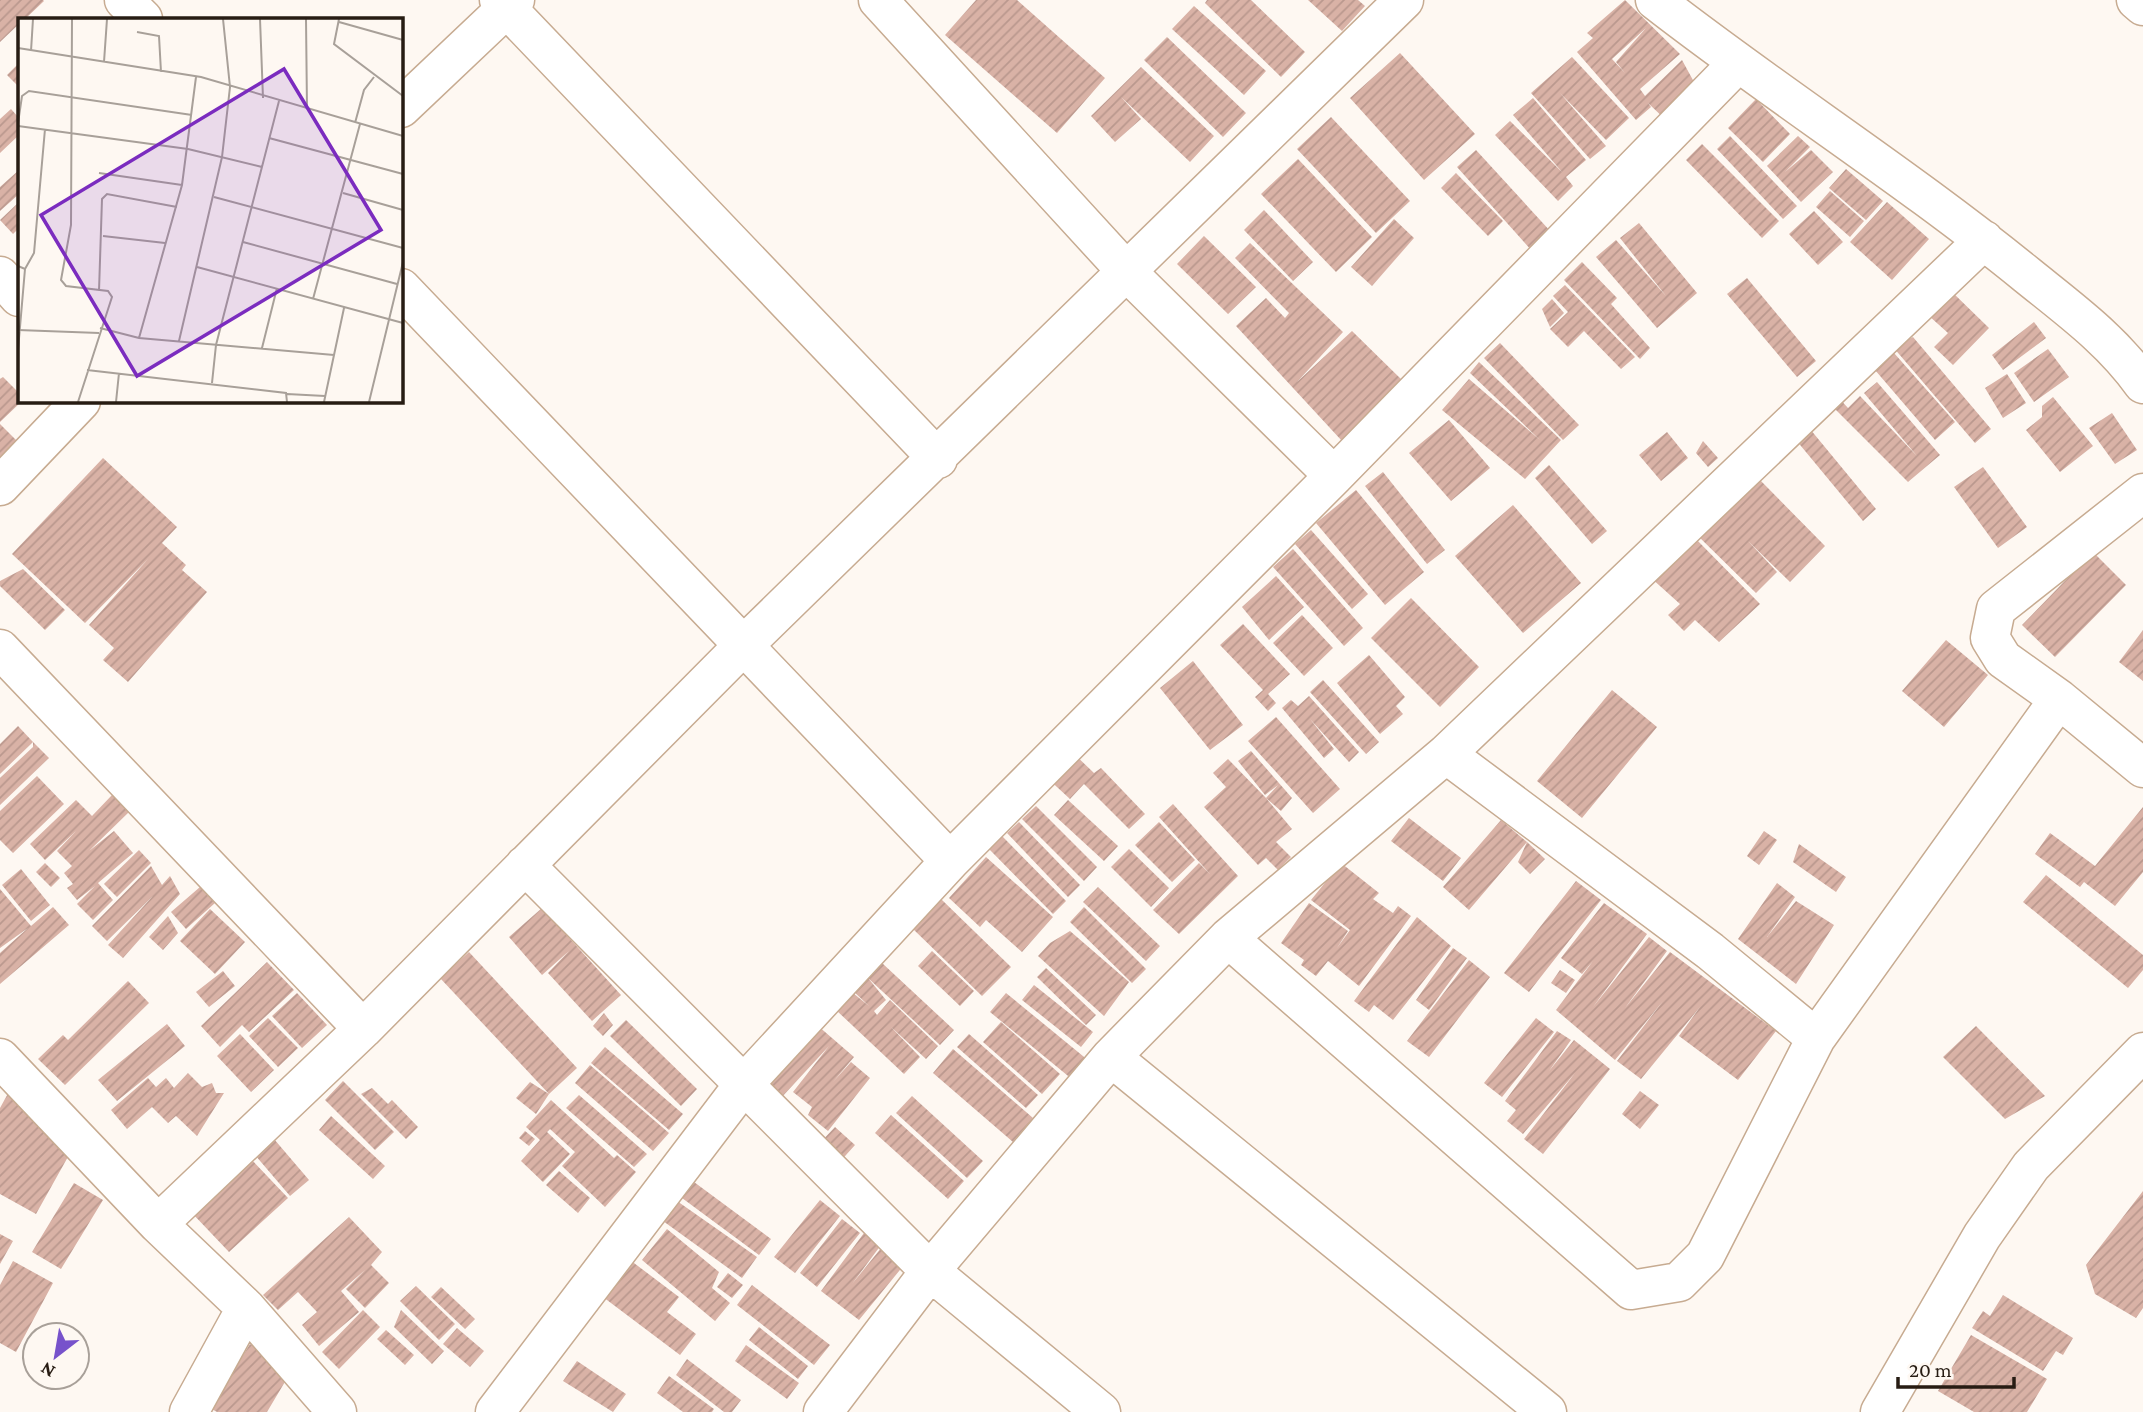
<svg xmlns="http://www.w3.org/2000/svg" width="2143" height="1412" font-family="'Crimson Pro',serif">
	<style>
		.building { fill: url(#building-hatch); fill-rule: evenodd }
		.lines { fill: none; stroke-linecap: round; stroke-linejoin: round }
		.minor-casing { stroke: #c7ab91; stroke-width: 41 }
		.minor { stroke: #fff; stroke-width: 38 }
		.inset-road { fill: none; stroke: #a8a099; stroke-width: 2 }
		.view { fill: #7b2cbf; fill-opacity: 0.15; stroke: #7b2cbf; stroke-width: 3.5 }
		.inset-edge { fill: none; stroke: #271c13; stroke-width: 3.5 }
	</style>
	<defs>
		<pattern id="building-hatch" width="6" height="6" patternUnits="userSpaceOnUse" patternTransform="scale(1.75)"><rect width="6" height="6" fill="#d9b2a6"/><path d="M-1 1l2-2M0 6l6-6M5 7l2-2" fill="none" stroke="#ba988e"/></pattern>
	</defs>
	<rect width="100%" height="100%" fill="#fef8f2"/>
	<path class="building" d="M0 0H43L44 1 25 19H19V24L0 42Z
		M976 0H1017L1105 78 1057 133 945 35Z
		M1207 0H1251L1305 52 1281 77 1205 3Z
		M1308 0H1358L1365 6 1342 31Z
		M1625 0 1680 54 1640 89 1645 96 1682 60 1700 93 1669 123 1648 103 1651 107 1636 120 1577 52 1593 38 1587 33ZM1646 28 1616 62 1625 73 1612 59Z
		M1194 6 1266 71 1244 95 1172 29Z
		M1167 37 1246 113 1223 137 1144 60Z
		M1400 53 1475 134 1424 180 1350 98Z
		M1572 57 1629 118 1606 140 1560 93 1606 146 1590 159 1531 93Z
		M19 63V87L7 75Z
		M1141 67 1214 136 1190 162 1121 97 1141 119 1115 142 1091 116Z
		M1533 98 1586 160 1566 177 1573 186 1558 201 1495 135 1510 121 1562 172 1513 115Z
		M1756 99 1790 134 1763 162 1728 128Z
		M11 109 19 118V135L0 153V119Z
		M1331 117 1410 201 1376 233 1297 149Z
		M1730 136 1797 206 1783 219 1717 149Z
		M1798 136 1810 147 1785 172 1811 150 1833 172 1801 202 1767 166Z
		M1702 144 1779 221 1762 238 1686 160Z
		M1476 150 1552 233 1532 251 1457 167Z
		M1298 159 1372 237 1336 272 1261 194Z
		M1846 169 1883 201 1866 220 1829 188Z
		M19 170V194L0 211V187Z
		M1456 173 1503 221 1488 236 1441 188Z
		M1830 191 1864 221 1850 237 1816 207Z
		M19 202V228L13 234 0 220Z
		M1887 202 1929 239 1892 280 1850 242Z
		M1264 210 1313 262 1293 281 1244 230Z
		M1814 211 1843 242 1818 265 1789 234Z
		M1394 219 1414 238 1372 286 1351 267Z
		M1639 223 1697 293 1657 328 1596 257 1616 240 1666 296 1620 238Z
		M1204 236 1256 287 1228 314 1177 264Z
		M1250 243 1343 332 1297 382 1352 331 1403 381 1342 441 1236 326 1266 298 1285 318 1289 313 1235 258Z
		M1582 262 1617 298 1611 304 1650 348 1640 359 1564 280Z
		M1747 278 1816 361 1797 377 1727 294Z
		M1565 285 1635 357 1621 369 1584 331 1568 347 1550 329 1568 312 1553 296Z
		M1951 291 1989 328 1953 365 1934 347 1948 333 1928 315Z
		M1552 299 1564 313 1550 327 1542 309Z
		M2034 322 2046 338 2003 370 1992 355Z
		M1913 337 1991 429 1975 443 1893 347Z
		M1500 343 1579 425 1563 440 1484 358Z
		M2048 349 2069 377 2034 402 2014 373Z
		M1894 353 1955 422 1935 440 1875 370Z
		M1479 362 1561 440 1525 479 1442 410 1469 379 1540 440 1470 373Z
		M2007 374 2026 403 2003 418 1985 388Z
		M3 377 19 393 22 401 0 422V379Z
		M1877 382 1940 455 1908 482 1829 403 1837 396 1848 408 1860 396 1917 456 1864 393Z
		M2053 397 2093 446 2060 472 2026 430 2042 417V406Z
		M2112 413 2137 450 2115 464 2089 428Z
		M1449 420 1490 468 1451 501 1409 453Z
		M0 424 20 444 0 462Z
		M1810 429 1876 509 1863 521 1796 440Z
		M1667 432 1688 458 1661 481 1639 455Z
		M1703 441 1718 458 1708 467 1696 453Z
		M103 458 177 527 162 543 186 565 182 570 207 592 128 682 103 660 114 648 89 625 148 559 85 623 12 554Z
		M1549 465 1607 531 1592 544 1535 478Z
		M1983 467 2027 527 1998 548 1954 487Z
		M1383 472 1445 550 1427 564 1365 486Z
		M1760 480 1825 546 1790 582 1748 541 1777 572 1756 593 1695 533 1716 512 1724 516Z
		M1356 490 1424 572 1385 605 1316 523Z
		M1513 505 1581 583 1523 633 1455 556Z
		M1311 530 1368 594 1352 609 1295 544Z
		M1693 536 1760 604 1719 642 1695 620 1684 631 1668 615 1680 604 1650 577Z
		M1293 549 1363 628 1344 646 1273 567Z
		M2093 552 2126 585 2055 657 2022 625Z
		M23 569 65 610 45 630 0 586V581Z
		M1276 576 1304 607 1269 640 1242 607Z
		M1411 598 1479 667 1440 707 1371 638Z
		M1302 615 1333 648 1304 676 1273 643Z
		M1243 624 1290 674 1268 694 1276 703 1268 711 1255 697 1263 690 1220 645Z
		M2143 630V681L2119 662Z
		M1946 640 1988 675 1944 727 1902 691Z
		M1369 655 1405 697 1396 706 1403 714 1380 734 1337 683Z
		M1193 661 1243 725 1210 750 1160 688Z
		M1323 680 1379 742 1366 754 1310 692Z
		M1612 690 1657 727 1582 818 1537 781Z
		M1309 696 1359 752 1349 762 1310 719 1334 749 1324 758 1282 708 1291 700 1298 706Z
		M1276 717 1340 789 1313 813 1248 741Z
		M18 726 33 742 0 774V744Z
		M33 742 49 758 0 805V778L33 747Z
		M1069 749 1094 773 1101 768 1145 814 1129 829 1084 784 1070 799 1044 775Z
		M1251 751 1292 798 1281 811 1266 798 1292 829 1276 842 1291 857 1278 870 1266 858 1258 865 1204 807 1226 787 1213 773 1228 759 1266 798 1278 785 1265 795 1238 761Z
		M37 776 64 804 13 853 0 840V811Z
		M112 795 129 812 89 851 114 831 133 853 98 883 113 900 93 920 77 904 95 886 77 900 67 888 73 884 64 873 72 866 57 851 76 831 45 860 30 844 76 800 92 816Z
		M1068 800 1118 846 1104 861 1054 815Z
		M1173 804 1238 876 1179 934 1153 910 1199 863 1210 874 1159 817Z
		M1036 806 1097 867 1084 881 1022 819Z
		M2143 807V872L2115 906 2084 882 2080 887 2035 854 2050 833 2095 866Z
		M1409 818 1461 858 1443 881 1391 841Z
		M1501 820 1527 842 1545 859 1530 874 1518 862 1527 842 1469 910 1443 887Z
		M1019 822 1080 885 1068 897 1007 833Z
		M1159 822 1195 860 1172 882 1135 845Z
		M1764 831 1777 840 1759 865 1747 856Z
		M1002 836 1066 901 1053 914 989 849Z
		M1799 844 1846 877 1836 892 1793 862Z
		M1129 849 1169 888 1151 907 1111 867Z
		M139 850 151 863 117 897 104 884Z
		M986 857 1053 917 1022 952 986 920 980 927 949 898Z
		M45 863 60 878 51 887 36 872Z
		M1341 863 1379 893 1373 899 1393 913 1398 906 1411 916 1359 986 1328 961 1316 976 1301 965 1304 960 1281 943 1309 903 1348 931 1337 948 1350 930 1311 900Z
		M151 866 162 885 170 876 180 894 123 958 108 945 153 896 107 941 92 926Z
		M21 869 50 905 31 921 2 885Z
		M2046 875 2143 955V970L2128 988 2023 902Z
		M1576 881 1601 900 1529 992 1504 973Z
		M1777 883 1795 897 1767 937 1796 901 1834 925 1796 984 1738 939Z
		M200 887 215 903 186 929 171 912Z
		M1098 887 1160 946 1146 961 1083 902Z
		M0 889 31 926 53 907 69 925 0 984V953L28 928 0 948Z
		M941 899 1011 967 982 996 912 928Z
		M1604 903 1647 934 1593 1007 1649 937 1667 951 1625 1008 1670 952 1776 1031 1738 1080 1679 1036 1700 1007 1641 1079 1617 1061 1663 1001 1615 1060 1556 1010 1593 961 1582 974 1561 958Z
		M1084 907 1146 969 1132 983 1070 922Z
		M542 908 621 995 592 1021 548 973 569 951 542 975 509 937Z
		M210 909 245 942 215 974 180 941Z
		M168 916 178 933 163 950 149 937Z
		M1417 917 1451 946 1393 1020 1374 1005 1369 1012 1354 1001Z
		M1070 931 1129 982 1104 1016 1038 956 1050 943Z
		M1453 948 1467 958 1429 1010 1416 1000Z
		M932 951 974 991 960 1006 918 966Z
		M469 952 577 1068 549 1094 536 1114 516 1098 530 1082 549 1094 440 978Z
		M1469 960 1490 977 1429 1057 1407 1041Z
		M267 962 294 990 249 1032 242 1025 220 1047 201 1026Z
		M882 963 954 1030 940 1045 868 978Z
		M1046 968 1096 1015 1086 1025 1037 977Z
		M1560 970 1575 980 1566 993 1551 983Z
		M223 971 235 986 209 1007 196 992Z
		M868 978 886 1000 874 1011 877 1015 890 1000 938 1046 926 1059 891 1027 920 1057 904 1074 836 1010 853 993 869 1006 852 990Z
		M128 981 149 1003 65 1085 38 1059 63 1035 68 1040Z
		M1034 985 1093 1032 1081 1047 1022 1000Z
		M297 993 327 1025 302 1048 272 1016Z
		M1006 993 1089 1061 1073 1080 990 1012Z
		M604 1013 613 1025 603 1036 593 1026Z
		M268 1018 298 1048 278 1067 249 1036Z
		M1536 1018 1554 1032 1502 1097 1484 1083Z
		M810 1019 854 1057 833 1082 851 1062 870 1078 828 1131 808 1115 812 1107 793 1092 829 1046 781 1098 757 1077Z
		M626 1020 697 1089 681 1106 610 1036Z
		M1001 1022 1060 1074 1042 1094 983 1042Z
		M167 1024 185 1046 117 1101 98 1080Z
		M1976 1026 2045 1096 2005 1119 1943 1057Z
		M1557 1031 1571 1040 1549 1071 1574 1040 1610 1069 1543 1154 1524 1139 1575 1073 1523 1134 1507 1121 1516 1110 1505 1101Z
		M240 1034 274 1070 251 1092 217 1056Z
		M969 1034 1038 1095 1026 1108 957 1047Z
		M605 1047 683 1114 669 1130 591 1063Z
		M953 1049 1033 1118 1013 1142 933 1073Z
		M590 1065 669 1133 653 1151 575 1083Z
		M188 1073 202 1087 212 1083 216 1093H224L197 1136 176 1116 168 1123 152 1107 127 1129 111 1110 148 1078 156 1087 166 1078 174 1088Z
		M343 1081 394 1132 375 1150 325 1100Z
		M11 1088 69 1155 36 1214 0 1194V1108Z
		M372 1088 388 1104 392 1100 418 1127 406 1139 361 1094Z
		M1640 1091 1659 1105 1640 1129 1622 1114Z
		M579 1095 647 1154 634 1167 566 1108Z
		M912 1096 983 1161 967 1178 896 1113Z
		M551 1100 614 1158 617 1155 636 1172 605 1207 562 1166 575 1152 550 1129 547 1132 570 1154 543 1182 521 1161 540 1140 526 1127Z
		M891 1115 964 1181 948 1199 875 1133Z
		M331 1116 385 1166 373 1179 319 1130Z
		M835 1127 855 1145 837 1165 817 1146Z
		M525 1131 535 1139 529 1146 519 1138Z
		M274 1139 309 1180 290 1196 255 1155Z
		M250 1158 288 1198 229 1252 191 1212Z
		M559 1171 590 1198 578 1213 546 1185Z
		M694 1182 771 1239 759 1255 682 1198Z
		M74 1183 103 1200 61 1269 32 1252Z
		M2143 1191V1308L2136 1318 2095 1294 2086 1265Z
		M820 1200 840 1216 795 1273 774 1257Z
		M677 1201 757 1257 742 1278 663 1221Z
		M349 1217 382 1252 371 1265 389 1283 365 1308 346 1289 365 1270 341 1291 359 1312 319 1346 302 1325 317 1312 298 1292 278 1310 263 1295Z
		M842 1219 860 1233 817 1287 800 1273Z
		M667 1229 719 1272 712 1288 730 1303 715 1321 642 1260Z
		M864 1233 881 1245 852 1284 882 1247 904 1265 859 1320 821 1291Z
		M0 1234 13 1241 0 1264Z
		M630 1260 679 1297 667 1312 696 1334 680 1355 603 1297Z
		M13 1261 53 1283 16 1352 0 1343V1285Z
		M728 1273 743 1285 732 1298 717 1287Z
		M752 1285 830 1345 814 1365 737 1305Z
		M416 1286 455 1324 439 1340 400 1301Z
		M441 1287 475 1319 465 1329 431 1297Z
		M2003 1295 2073 1338 2063 1355 2056 1351 2043 1371 1972 1328 1983 1311 1990 1316Z
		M363 1310 380 1327 339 1369 322 1352Z
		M401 1310 444 1351 432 1364 394 1327Z
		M759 1327 808 1366 798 1379 749 1340Z
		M457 1328 484 1351 470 1367 443 1344Z
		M386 1330 414 1355 405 1365 377 1339Z
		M1971 1335 2047 1379 2027 1412H1974L1938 1391Z
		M250 1344 292 1370 267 1412H217L210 1408Z
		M746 1345 799 1383 787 1399 735 1361Z
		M687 1359 741 1400 732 1412H724L676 1375Z
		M577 1361 626 1394 613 1412 563 1381Z
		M669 1376 714 1409 712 1412H683L657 1393Z"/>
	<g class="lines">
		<g class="minor-casing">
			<path id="minor" d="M124 0 143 19
				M499 0 938 459
				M878 0 1127 272 1334 476
				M1655 0C1777 95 1908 178 2027 275 2069 309 2112 340 2143 384
				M2136 0 2143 6
				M401 108 515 0
				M0 276 19 297
				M401 288 950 861
				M0 486 81 401
				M2143 493 1996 609 1990 638 2003 659 2059 699 2143 768
				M0 649 363 1029
				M1446 754 1710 951 1816 1038
				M525 865 930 1271 1101 1412
				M1228 938 1631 1290 1679 1282 1705 1256 1816 1038 2059 699
				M1111 1057 1547 1412
				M0 1058 158 1224 246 1308 337 1412
				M158 1224 363 1029 744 645 1404 0
				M189 1412 246 1308
				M495 1412 744 1084 950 861 1334 476 1737 64
				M823 1412 930 1271 1111 1057 1228 938 1446 754 1984 240
				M1880 1412 1982 1236 2031 1166 2143 1052"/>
		</g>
		<use href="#minor" class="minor"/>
	</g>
	<g transform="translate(18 18)">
		<rect width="385" height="385" fill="#fef8f2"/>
		<path class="inset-road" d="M54 1 53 207 43 262 48 268 90 273 94 279 60 384M242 1 245 80M288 1 289 91M321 1 316 26 385 78M321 4 385 22M119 14 141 18 143 54M0 30 183 59 385 118M13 33 15 1M86 44 89 1M0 105 4 78 11 73 174 97M337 105 346 72 356 59M0 108 170 131 244 149M251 120 385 156M81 155 164 167M325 175 385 192M196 179 385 230M85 218 147 225M225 224 379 266M0 248 7 251 16 235 27 111M179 249 385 305M81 273 84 181 89 176 159 189M295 281 342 106M82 310 121 320 316 337M0 312 81 315M121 320 164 167 178 59M161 323 204 139 212 69 205 1M244 330 259 270M0 332 7 251M69 352 268 375 269 384M194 365 198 327 261 83M269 376 307 378M98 384 101 355M306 384 326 290M351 384 385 244"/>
		<path class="view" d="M266 51 363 212 119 358 23 197Z"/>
		<rect width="385" height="385" class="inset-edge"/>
	</g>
	<g transform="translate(56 1356) rotate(211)"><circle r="33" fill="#fef8f2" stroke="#a8a099" stroke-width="2"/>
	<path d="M0-5L12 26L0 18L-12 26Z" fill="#7752cb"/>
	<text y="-10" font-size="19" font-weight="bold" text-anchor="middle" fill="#271c13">N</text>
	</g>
	<path d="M1898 1377v10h116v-10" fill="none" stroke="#271c13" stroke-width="3.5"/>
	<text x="1909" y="1377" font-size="21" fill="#271c13" stroke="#fef8f2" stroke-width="5" paint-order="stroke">20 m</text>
</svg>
